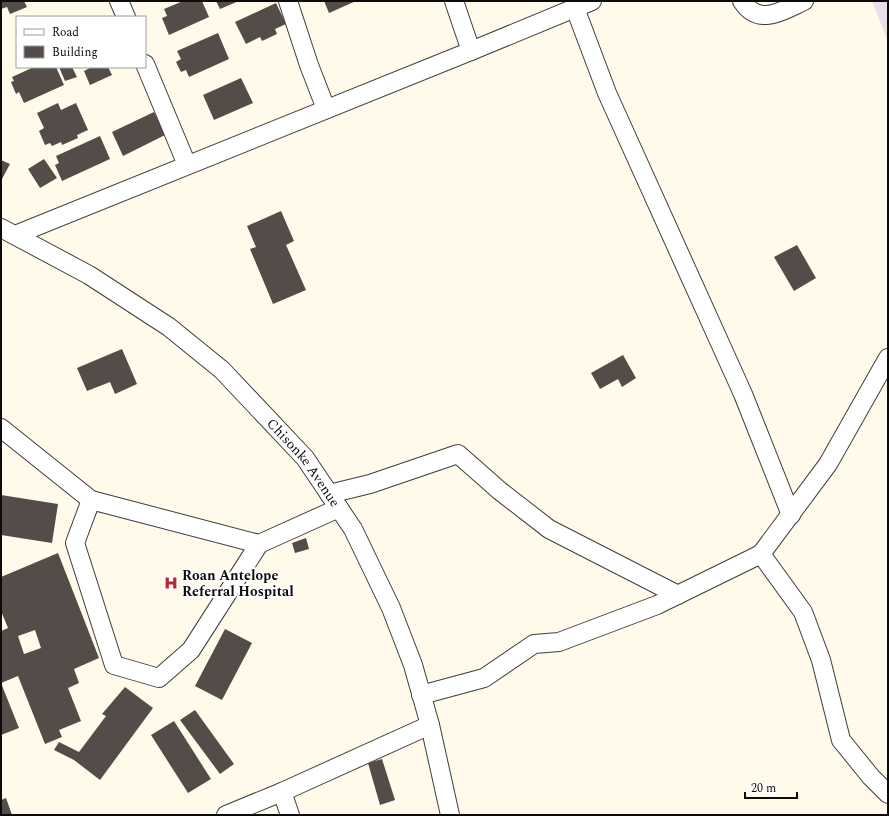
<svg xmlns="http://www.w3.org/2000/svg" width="889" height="816" font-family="Spectral,serif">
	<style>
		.industrial { fill: #e9dfea }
		.building { fill: #544c48; fill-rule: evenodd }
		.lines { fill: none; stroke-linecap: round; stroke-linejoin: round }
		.minor-casing { stroke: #3e3e3e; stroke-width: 20 }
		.minor { stroke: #fff; stroke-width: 18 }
		.labels { text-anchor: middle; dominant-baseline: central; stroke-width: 4; stroke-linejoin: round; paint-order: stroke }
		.street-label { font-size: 14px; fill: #0b0b0b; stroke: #fff }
		.poi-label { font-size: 14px; font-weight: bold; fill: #0b0b0b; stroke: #fff; text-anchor: start }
	</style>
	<rect width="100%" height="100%" fill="#fffaea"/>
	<path class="industrial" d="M872 1H888V42Z"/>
	<path class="building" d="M1 1H24L27 7 10 14 7 7 1 9Z
		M183 1H202L209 17 169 35 162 18 167 16 164 9Z
		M216 1H239L220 9Z
		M324 1H356L329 13Z
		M276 3 286 24 275 29 277 34 262 41 260 37 246 44 235 22Z
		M218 33 229 59 189 77 186 70 181 72 176 62 181 59 177 51Z
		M34 67H56L64 85 24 103 19 92 16 94 11 82 14 81 12 77Z
		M59 67H72L77 77 65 81Z
		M92 67H108L112 75 90 85 84 71Z
		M241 78 253 103 214 120 203 95Z
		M58 103 61 110 76 103 88 130 77 135 78 138 62 145 61 142 52 146 50 143 45 145 39 131 44 128 37 113Z
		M154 112 165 135 123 156 112 132Z
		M100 136 110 159 62 181 55 165 59 163 56 156Z
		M44 159 57 178 40 188 28 169Z
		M1 160 10 164 1 181Z
		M281 211 294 241 286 245 306 290 273 304 250 249 256 247 247 226Z
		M797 245 816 278 794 291 774 257Z
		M122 349 137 384 115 394 110 382 87 391 77 368Z
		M623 355 636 378 622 387 618 379 600 389 591 373Z
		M1 495 58 504 52 543 1 535Z
		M306 538 309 549 295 553 292 543Z
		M58 553 99 658 74 669 79 683 68 688 81 721 59 730 62 737 45 744 18 676 1 683 19 728 1 735V631L8 628 1 611V577ZM35 630 41 648 24 654 18 636Z
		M225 629 252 643 222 700 195 686Z
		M125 687 153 708 100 780 74 760 54 750 59 742 79 752 106 716 102 714Z
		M195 710 234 764 220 774 180 720Z
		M174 721 211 779 188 793 151 735Z
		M382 759 395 800 380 805 368 763Z
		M6 798 12 815H1V800Z"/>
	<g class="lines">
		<g class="minor-casing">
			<g id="minor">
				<path d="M119 1 126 17"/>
				<path d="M288 1 309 65 326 109"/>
				<path d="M454 1 471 51"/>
				<path d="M742 1C759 27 782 11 804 1"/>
				<path d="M575 8 607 93 743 394 791 515"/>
				<path d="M145 64 187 165"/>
				<path id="s1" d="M1 228 89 275 169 327 222 370 305 458 353 529 391 608 413 665 430 725 450 815"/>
				<path d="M15 235 471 51 592 1"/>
				<path d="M1 428 91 500"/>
				<path d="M329 494 370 484 458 454 500 491 549 529 678 595"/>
				<path d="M259 544 91 500 75 543 114 665 159 678 191 650 259 544 339 508"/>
				<path d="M761 554 828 464 888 358"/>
				<path d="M421 695 484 678 534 644 559 642 657 605 761 554 803 612 821 660 841 740 871 777 888 794"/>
				<path d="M282 792 290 815"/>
				<path d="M226 815 282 792 430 725"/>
			</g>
		</g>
		<use href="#minor" class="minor"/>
	</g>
	<defs>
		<g id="hospital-bare" transform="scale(1.08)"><path d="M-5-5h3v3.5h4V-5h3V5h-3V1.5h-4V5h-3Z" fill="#b72835" stroke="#fff" stroke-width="2.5" paint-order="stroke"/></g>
	</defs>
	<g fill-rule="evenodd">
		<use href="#hospital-bare" x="171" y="583"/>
	</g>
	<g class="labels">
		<g class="street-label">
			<text stroke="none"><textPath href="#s1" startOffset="387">Chisonke Avenue</textPath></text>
		</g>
		<g class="poi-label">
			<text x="182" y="575">Roan Antelope<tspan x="182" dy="16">Referral Hospital</tspan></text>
		</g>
	</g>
	<rect width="889" height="816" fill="none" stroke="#0b0b0b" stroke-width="4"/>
	<rect x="16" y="16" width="130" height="52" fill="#ffffff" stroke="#9d9d9d"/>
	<rect x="24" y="29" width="20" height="6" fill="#ffffff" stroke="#9d9d9d"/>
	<text x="52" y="36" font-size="12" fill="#0b0b0b">Road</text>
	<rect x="24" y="46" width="20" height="12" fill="#544c48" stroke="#9d9d9d"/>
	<text x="52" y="56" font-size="12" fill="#0b0b0b">Building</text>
	<path d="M745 792v6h52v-6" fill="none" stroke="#0b0b0b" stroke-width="2"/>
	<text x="751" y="792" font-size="12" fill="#0b0b0b" stroke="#ffffff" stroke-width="3" paint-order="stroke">20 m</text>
</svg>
